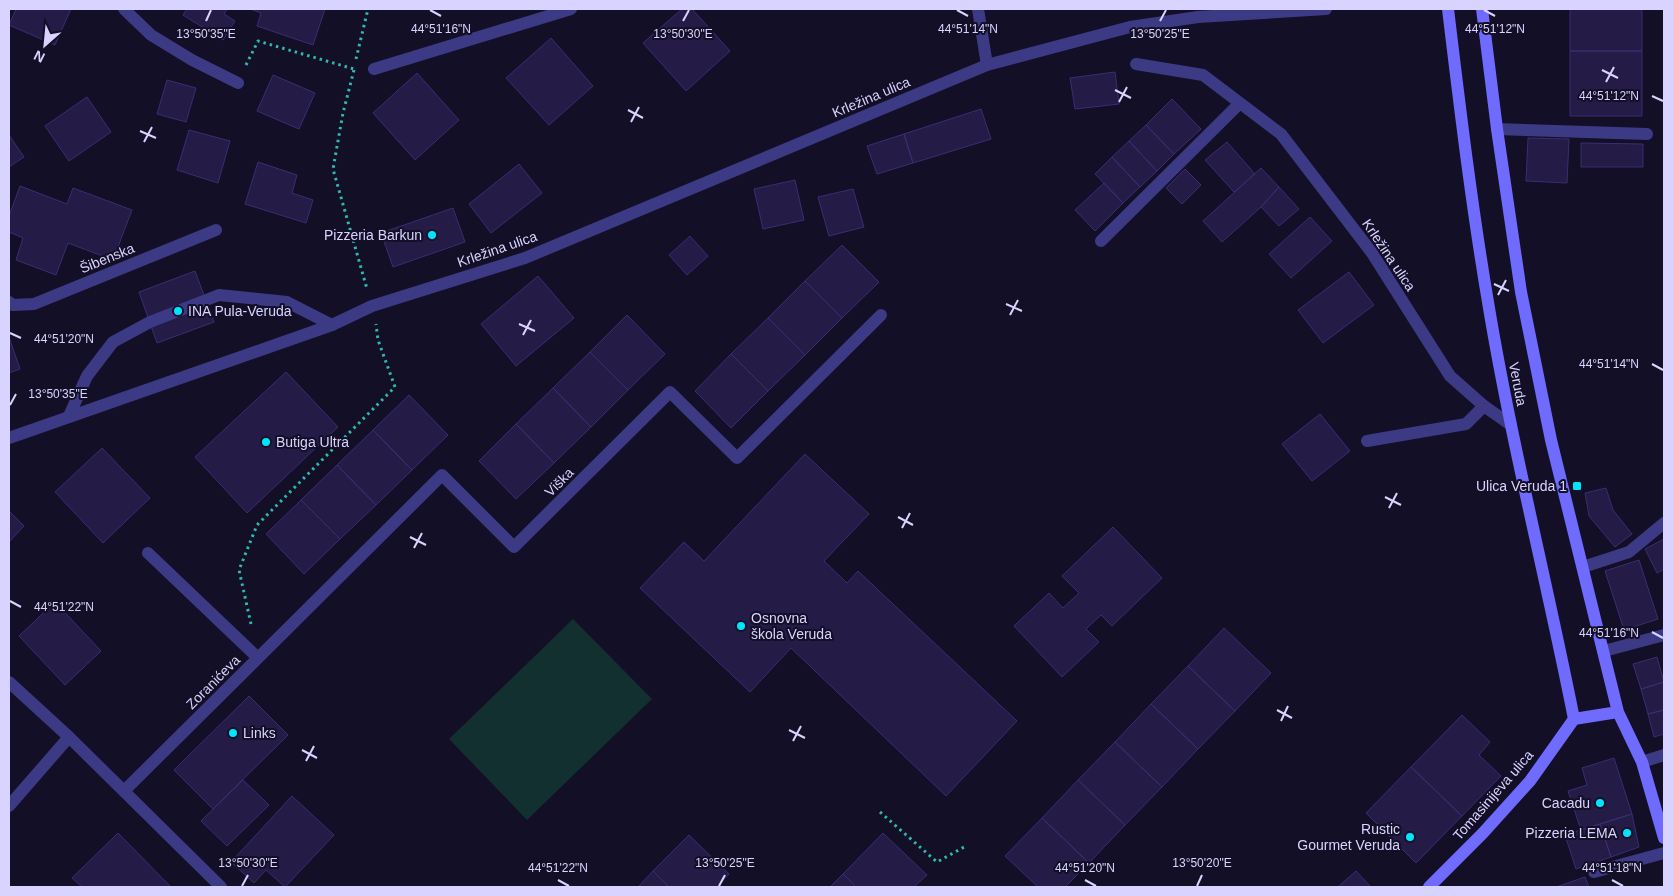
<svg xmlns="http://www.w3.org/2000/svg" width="1673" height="896" font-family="Arial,sans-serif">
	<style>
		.pitch { fill: #12302f }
		.building { fill: #241b47; stroke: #3b2d73 }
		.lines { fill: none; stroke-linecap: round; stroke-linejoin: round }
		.path { stroke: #2fb8b0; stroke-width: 3; stroke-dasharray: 2.5 4; stroke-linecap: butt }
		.service { stroke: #3d3a85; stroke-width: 12 }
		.minor { stroke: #3d3a85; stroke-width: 12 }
		.tertiary { stroke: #3d3a85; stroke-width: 12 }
		.secondary { stroke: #6f6bff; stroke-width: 12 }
		.ticks { fill: none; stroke: #d9d4ff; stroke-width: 2 }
		.poi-dot { fill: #00e5ff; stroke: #130f26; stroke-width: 2 }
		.labels { text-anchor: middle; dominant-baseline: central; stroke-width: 4; stroke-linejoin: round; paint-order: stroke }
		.street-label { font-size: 14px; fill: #d9d4ff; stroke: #130f26 }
		.poi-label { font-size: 14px; fill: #d9d4ff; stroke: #130f26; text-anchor: end }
		.ticks-label { font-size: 12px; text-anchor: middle; fill: #d9d4ff; stroke: #130f26; stroke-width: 4; stroke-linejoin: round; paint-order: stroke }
	</style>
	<rect width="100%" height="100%" fill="#130f26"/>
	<path class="pitch" d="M573 619 652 699 527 820 449 739Z"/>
	<path class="building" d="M16 9H71L55 45 9 25Z
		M187 9H227L224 14 235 21 223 40 183 15Z
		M250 9H325L313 45 257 26 261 13Z
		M682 9H692L730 51 686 91 643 43Z
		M1570 9H1642V51H1570Z
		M551 38 593 86 549 125 506 78Z
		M1570 51H1642V116H1570Z
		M1115 72 1119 104 1075 109 1070 78Z
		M417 73 459 120 415 160 373 113Z
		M273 75 315 93 299 129 257 111Z
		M167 80 196 88 186 122 157 114Z
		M87 97 111 132 69 161 45 126Z
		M1172 99 1201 129 1174 154 1146 125Z
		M981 109 991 139 913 163 904 134Z
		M1146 125 1174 154 1157 171 1129 141Z
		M189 130 230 141 218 183 177 170Z
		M904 134 913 163 877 174 867 146Z
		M9 135 24 157 9 167Z
		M1528 138 1569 139 1567 183 1526 181Z
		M1129 141 1157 171 1140 187 1112 157Z
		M1227 142 1255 174 1234 192 1205 160Z
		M1581 143 1643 144V167H1581Z
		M1112 157 1140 187 1123 203 1095 174Z
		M258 162 297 175 292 193 313 200 306 223 245 204Z
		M519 164 542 193 491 233 469 204Z
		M1261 168 1279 187 1261 207 1222 242 1203 221Z
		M1185 169 1201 185 1182 204 1166 188Z
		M795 180 804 220 763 229 754 189Z
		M1104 183 1123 203 1095 231 1075 210Z
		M20 186 67 204 73 188 132 210 113 260 68 243 56 275 16 260 23 238 9 232V216Z
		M1279 187 1299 209 1279 226 1261 207Z
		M853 189 864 227 829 236 818 197Z
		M453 208 465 242 393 267 381 233Z
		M1310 217 1332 241 1291 278 1269 254Z
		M690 236 708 256 687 275 669 255Z
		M842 245 879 282 842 318 805 281Z
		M195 271 214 322 157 343 139 292Z
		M1349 272 1374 305 1323 343 1298 310Z
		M538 276 574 318 516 366 481 324Z
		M805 281 842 318 805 355 768 318Z
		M627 315 665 354 628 390 590 352Z
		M768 318 805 355 768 391 731 354Z
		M9 337 20 369 9 373Z
		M590 352 628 390 591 427 553 388Z
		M731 354 768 391 731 428 695 391Z
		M286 372 338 427 247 513 195 457Z
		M553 388 591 427 554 463 516 424Z
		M409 395 448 435 412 470 373 430Z
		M1320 414 1350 451 1312 481 1282 444Z
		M516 424 554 463 516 499 479 461Z
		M373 430 412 470 376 505 337 465Z
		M102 448 150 498 103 543 55 492Z
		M805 454 869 514 824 561 847 583 858 571 1017 721 946 796 791 648 750 692 640 588 684 542 704 561Z
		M337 465 376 505 340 539 301 500Z
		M1606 488 1613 510 1632 534 1615 547 1589 516 1585 493Z
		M301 500 340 539 304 574 266 534Z
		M9 511 24 526 9 542Z
		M1113 527 1162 578 1112 626 1101 615 1086 629 1099 642 1062 677 1014 626 1049 593 1063 608 1079 593 1062 576Z
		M1664 539V569L1657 573 1645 549Z
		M1639 560 1658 619 1624 630 1605 571Z
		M55 602 101 651 65 685 19 636Z
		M1224 628 1271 673 1235 711 1188 666Z
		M1657 657 1664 682 1641 689 1633 664Z
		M1188 666 1235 711 1198 749 1151 704Z
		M1664 682V710L1648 714 1641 689Z
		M249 696 288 735 213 809 174 770Z
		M1151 704 1198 749 1162 787 1115 742Z
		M1664 710V734L1654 737 1648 714Z
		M1462 715 1490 742 1479 755 1501 776 1462 816 1411 767Z
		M1115 742 1162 787 1125 825 1078 780Z
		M1614 758 1632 814 1581 830 1568 791 1587 785 1582 768Z
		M1411 767 1462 816 1416 863 1366 813Z
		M243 780 269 805 227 846 201 821Z
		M1078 780 1125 825 1089 863 1042 818Z
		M292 796 334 835 285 887 266 870 254 883 231 862Z
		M1632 814 1639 847 1611 857 1600 824Z
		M1042 818 1089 863 1065 887H1038L1005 856Z
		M1600 824 1611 857 1576 869 1565 835Z
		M118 833 170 886 168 887H82L72 878Z
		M883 833 927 875 914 887H856L843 874Z
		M689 835 729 874 717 887H669L653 871Z
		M653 871 669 887H638Z
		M1356 871 1371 887H1341L1339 886Z
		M843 874 856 887H830Z
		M1585 877 1589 887H1556Z"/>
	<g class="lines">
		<path class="path" d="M356 59 368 9
			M246 65 258 41 354 69
			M354 70 343 113 333 169 367 289
			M251 624 239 570 257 525 395 387 378 340 376 324
			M880 812 937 862 966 846"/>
		<path class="service" d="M1497 129 1647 134
			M69 416 87 376 113 342 150 322 219 295 287 302 332 325
			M1367 441 1466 424 1484 406
			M1642 762 1664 755
			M1594 872 1664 853"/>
		<path class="minor" d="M124 9 151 35 192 60 238 83
			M978 9 987 65
			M1136 64 1203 75 1281 134 1372 253 1450 376 1484 406 1511 425
			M374 69 571 9
			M1101 241 1240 103
			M9 302 13 305 34 304 216 230
			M1583 567 1629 552 1664 523
			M1604 651 1664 635
			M258 658 442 475 514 547 670 392 737 458 881 315
			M9 682 69 737 221 887
			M124 791 258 658 148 553
			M9 806 69 737"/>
		<path class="tertiary" d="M9 438 332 325 372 306 525 258 987 65 1130 27 1198 17 1326 9"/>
		<path class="secondary" d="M1448 9C1460 109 1472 209 1489 308 1512 446 1547 582 1574 719
			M1482 9 1497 129 1521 292 1551 440 1618 712 1642 762 1664 838
			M1574 719 1618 712
			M1429 887 1483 833 1530 781 1574 719"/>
	</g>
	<path class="ticks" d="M430 10 441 16M957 10 968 16M1484 10 1495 16M206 21 211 10M683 21 689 10M1160 21 1166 10M1602 70 1618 78M1606 82 1614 67M1115 90 1131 98M1652 96 1663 101M1119 102 1127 87M628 110 643 118M631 122 639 107M140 131 156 138M144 142 152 127M1494 284 1509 291M1498 295 1506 280M1006 304 1022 311M1010 315 1018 300M519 324 535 331M10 333 21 338M523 335 531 320M1652 364 1663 370M10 405 16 394M1385 497 1401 505M1389 508 1397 493M898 517 913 525M902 528 910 513M410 537 426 545M414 548 422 533M10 601 21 607M1652 632 1663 638M1277 710 1292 718M1281 721 1288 706M789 730 805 738M793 741 801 726M302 750 317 758M306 761 314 746M558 880 569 886M1085 880 1096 886M1612 880 1623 886M242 886 248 875M719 886 725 875M1197 886 1202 875"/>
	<g class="poi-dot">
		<circle cx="432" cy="235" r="5"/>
		<circle cx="178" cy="311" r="5"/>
		<circle cx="266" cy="442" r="5"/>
		<rect x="1572" y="481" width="10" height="10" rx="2.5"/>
		<circle cx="741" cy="626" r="5"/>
		<circle cx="233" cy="733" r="5"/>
		<circle cx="1600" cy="803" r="5"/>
		<circle cx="1627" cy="833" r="5"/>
		<circle cx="1410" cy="837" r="5"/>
	</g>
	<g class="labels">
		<g class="street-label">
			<text transform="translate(871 97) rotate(-23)">Krležina ulica</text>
			<text transform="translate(497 249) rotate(-19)">Krležina ulica</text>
			<text transform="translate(1389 255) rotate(56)">Krležina ulica</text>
			<text transform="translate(107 258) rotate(-22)">Šibenska</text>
			<text transform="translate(1518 384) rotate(79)">Veruda</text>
			<text transform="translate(559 482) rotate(-45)">Viška</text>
			<text transform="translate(213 682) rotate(-45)">Zoranićeva</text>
			<text transform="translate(1493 795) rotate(-49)">Tomasinijeva ulica</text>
		</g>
		<g class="poi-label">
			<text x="422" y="235">Pizzeria Barkun</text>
			<text x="188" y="311" text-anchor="start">INA Pula-Veruda</text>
			<text x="276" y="442" text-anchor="start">Butiga Ultra</text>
			<text x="1567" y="486">Ulica Veruda 1</text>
			<text x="751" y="618" text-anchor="start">Osnovna<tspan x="751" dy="16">škola Veruda</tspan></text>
			<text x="243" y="733" text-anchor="start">Links</text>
			<text x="1590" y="803">Cacadu</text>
			<text x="1400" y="829">Rustic<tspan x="1400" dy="16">Gourmet Veruda</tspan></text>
			<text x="1617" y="833">Pizzeria LEMA</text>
		</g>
	</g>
	<g class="ticks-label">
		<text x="1495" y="33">44°51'12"N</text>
		<text x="441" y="33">44°51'16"N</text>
		<text x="968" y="33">44°51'14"N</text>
		<text x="206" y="38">13°50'35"E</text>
		<text x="683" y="38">13°50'30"E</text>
		<text x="1160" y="38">13°50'25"E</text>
		<text x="1609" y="100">44°51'12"N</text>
		<text x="64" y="343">44°51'20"N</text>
		<text x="1609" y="368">44°51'14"N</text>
		<text x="58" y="398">13°50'35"E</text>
		<text x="64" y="611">44°51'22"N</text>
		<text x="1609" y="637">44°51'16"N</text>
		<text x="248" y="867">13°50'30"E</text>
		<text x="725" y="867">13°50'25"E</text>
		<text x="1202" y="867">13°50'20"E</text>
		<text x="558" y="872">44°51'22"N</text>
		<text x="1085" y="872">44°51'20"N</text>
		<text x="1612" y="872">44°51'18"N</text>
	</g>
	<rect width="1673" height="896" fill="none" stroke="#d9d4ff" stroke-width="20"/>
	<g transform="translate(45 45) rotate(207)" stroke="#130f26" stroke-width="4" paint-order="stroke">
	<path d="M0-4L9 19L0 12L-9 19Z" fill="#d9d4ff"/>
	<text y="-8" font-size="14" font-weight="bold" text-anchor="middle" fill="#d9d4ff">N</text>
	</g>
</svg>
